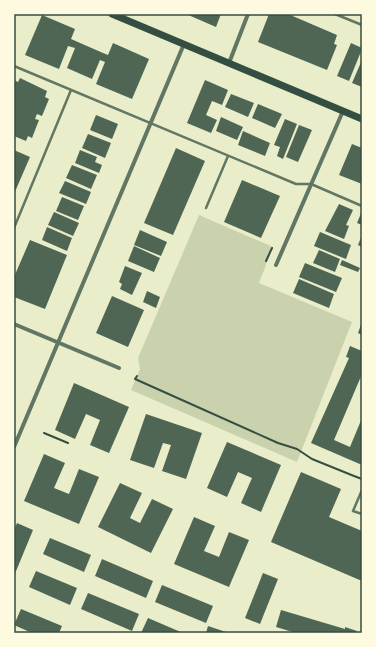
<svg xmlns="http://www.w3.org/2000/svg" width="376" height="647" font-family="'Alegreya Sans',sans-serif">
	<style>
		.green { fill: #cad2ad }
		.building { fill: #4f6655 }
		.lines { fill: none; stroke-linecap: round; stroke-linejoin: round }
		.path { stroke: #344e41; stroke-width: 2 }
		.service { stroke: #617663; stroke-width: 2.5 }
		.minor { stroke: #617663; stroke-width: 4 }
		.secondary { stroke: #344e41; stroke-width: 7 }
		.neatline { fill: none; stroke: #344e41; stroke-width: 1.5 }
	</style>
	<rect width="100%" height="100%" fill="#e9edc9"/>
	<path class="green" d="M199 215 273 247 259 283 352 322 297 462 131 390 140 369 138 358Z"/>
	<path class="building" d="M186 14H221L216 27Z
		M269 14H288L337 35 334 44 337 45 327 70 258 42Z
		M42 15 75 29 71 39 103 53 108 55 113 43 149 59 132 99 96 84 105 62 100 60 92 79 67 68 75 48 68 46 59 69 25 55Z
		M351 43 362 48V49L349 81 337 76Z
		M362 60V87L352 83Z
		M20 78 47 91 45 97 49 99 42 116 37 114 35 119 39 120 32 138 28 136 26 141 14 136V80L18 82Z
		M205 80 228 90 222 105 212 101 206 115 217 120 211 133 187 123Z
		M231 94 254 103 248 117 225 107Z
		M258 104 282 114 275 128 252 118Z
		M96 115 118 124 112 139 90 130Z
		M221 117 243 127 237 140 216 131Z
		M285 119 297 124 283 159 277 156 280 147 274 145Z
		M299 125 312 130 298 162 286 157Z
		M243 131 270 143 265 156 238 145Z
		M88 134 111 143 105 158 82 148Z
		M352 144 362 148V184L339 175Z
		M176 148 205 161 173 235 144 223Z
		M14 150 30 157 14 194Z
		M80 150 97 157 95 162 102 165 99 173 75 163Z
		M72 165 97 175 91 189 66 178Z
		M242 180 280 196 261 238 224 222Z
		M65 181 91 192 86 204 59 193Z
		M62 197 84 206 78 220 56 211Z
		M339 204 353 210 346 225 349 226 344 239 325 231Z
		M362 211V225L357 223Z
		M54 212 79 223 73 236 48 225Z
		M47 227 72 238 67 251 42 240Z
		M140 230 167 242 161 256 134 245Z
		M320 232 351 245 346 259 314 246Z
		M362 235V247L358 245Z
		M30 240 67 255 45 309 14 297V277Z
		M134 246 160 258 154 272 128 261Z
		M319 250 340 259 335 272 313 263Z
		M342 260 360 268 358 272 340 265Z
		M305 263 342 278 336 292 299 277Z
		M125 266 142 273 132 295 120 289 122 284 119 282Z
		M299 279 334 294 329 308 293 293Z
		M147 291 160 297 156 308 143 302Z
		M112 296 144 310 128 347 96 333Z
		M362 322V335L358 333Z
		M350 346 362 351V374L334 440 350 447 362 418V465L311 443 349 358 346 357Z
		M74 383 129 407 109 453 90 445 100 420 86 414 75 439 55 430Z
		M146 414 202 433 186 479 162 471 171 445 163 443 154 468 130 460Z
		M227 442 281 465 261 512 241 503 252 478 238 472 227 497 207 488Z
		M44 454 65 463 54 488 69 494 79 469 99 477 79 524 24 501Z
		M301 472 341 489 329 517 362 531V581L271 542Z
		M120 483 142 493 130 518 140 523 152 499 173 509 151 553 98 527Z
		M194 517 215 526 204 551 219 557 229 532 249 540 229 587 174 564Z
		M17 523 33 530 14 576V530Z
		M50 538 91 555 84 572 43 554Z
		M102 559 153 581 146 598 95 576Z
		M36 571 77 588 70 605 29 587Z
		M263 573 278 579 260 624 245 618Z
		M162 585 213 606 206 623 155 602Z
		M88 593 139 614 132 631 81 609Z
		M21 609 62 626 59 633H32L14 625Z
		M281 610 345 629V627L357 631 356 633H296L276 627Z
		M148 618 183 633H141Z
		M208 626 229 633H206Z"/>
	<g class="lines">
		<path class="path" d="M266 261 272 248
			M137 376 135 379 278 443 297 449 312 459 354 476 362 479
			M44 433 68 443"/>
		<path class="service" d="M335 14 362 25
			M14 66 296 184H311L362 206
			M206 208 228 156
			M14 228 71 90
			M362 490 353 511 362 514"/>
		<path class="minor" d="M229 63 248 14
			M276 265 343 111
			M14 324 119 368
			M14 447 184 44"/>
		<path class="secondary" d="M112 14 362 119"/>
	</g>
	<rect width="376" height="647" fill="none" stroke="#fefae0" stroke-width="30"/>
	<rect x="15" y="15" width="346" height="617" class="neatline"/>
</svg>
